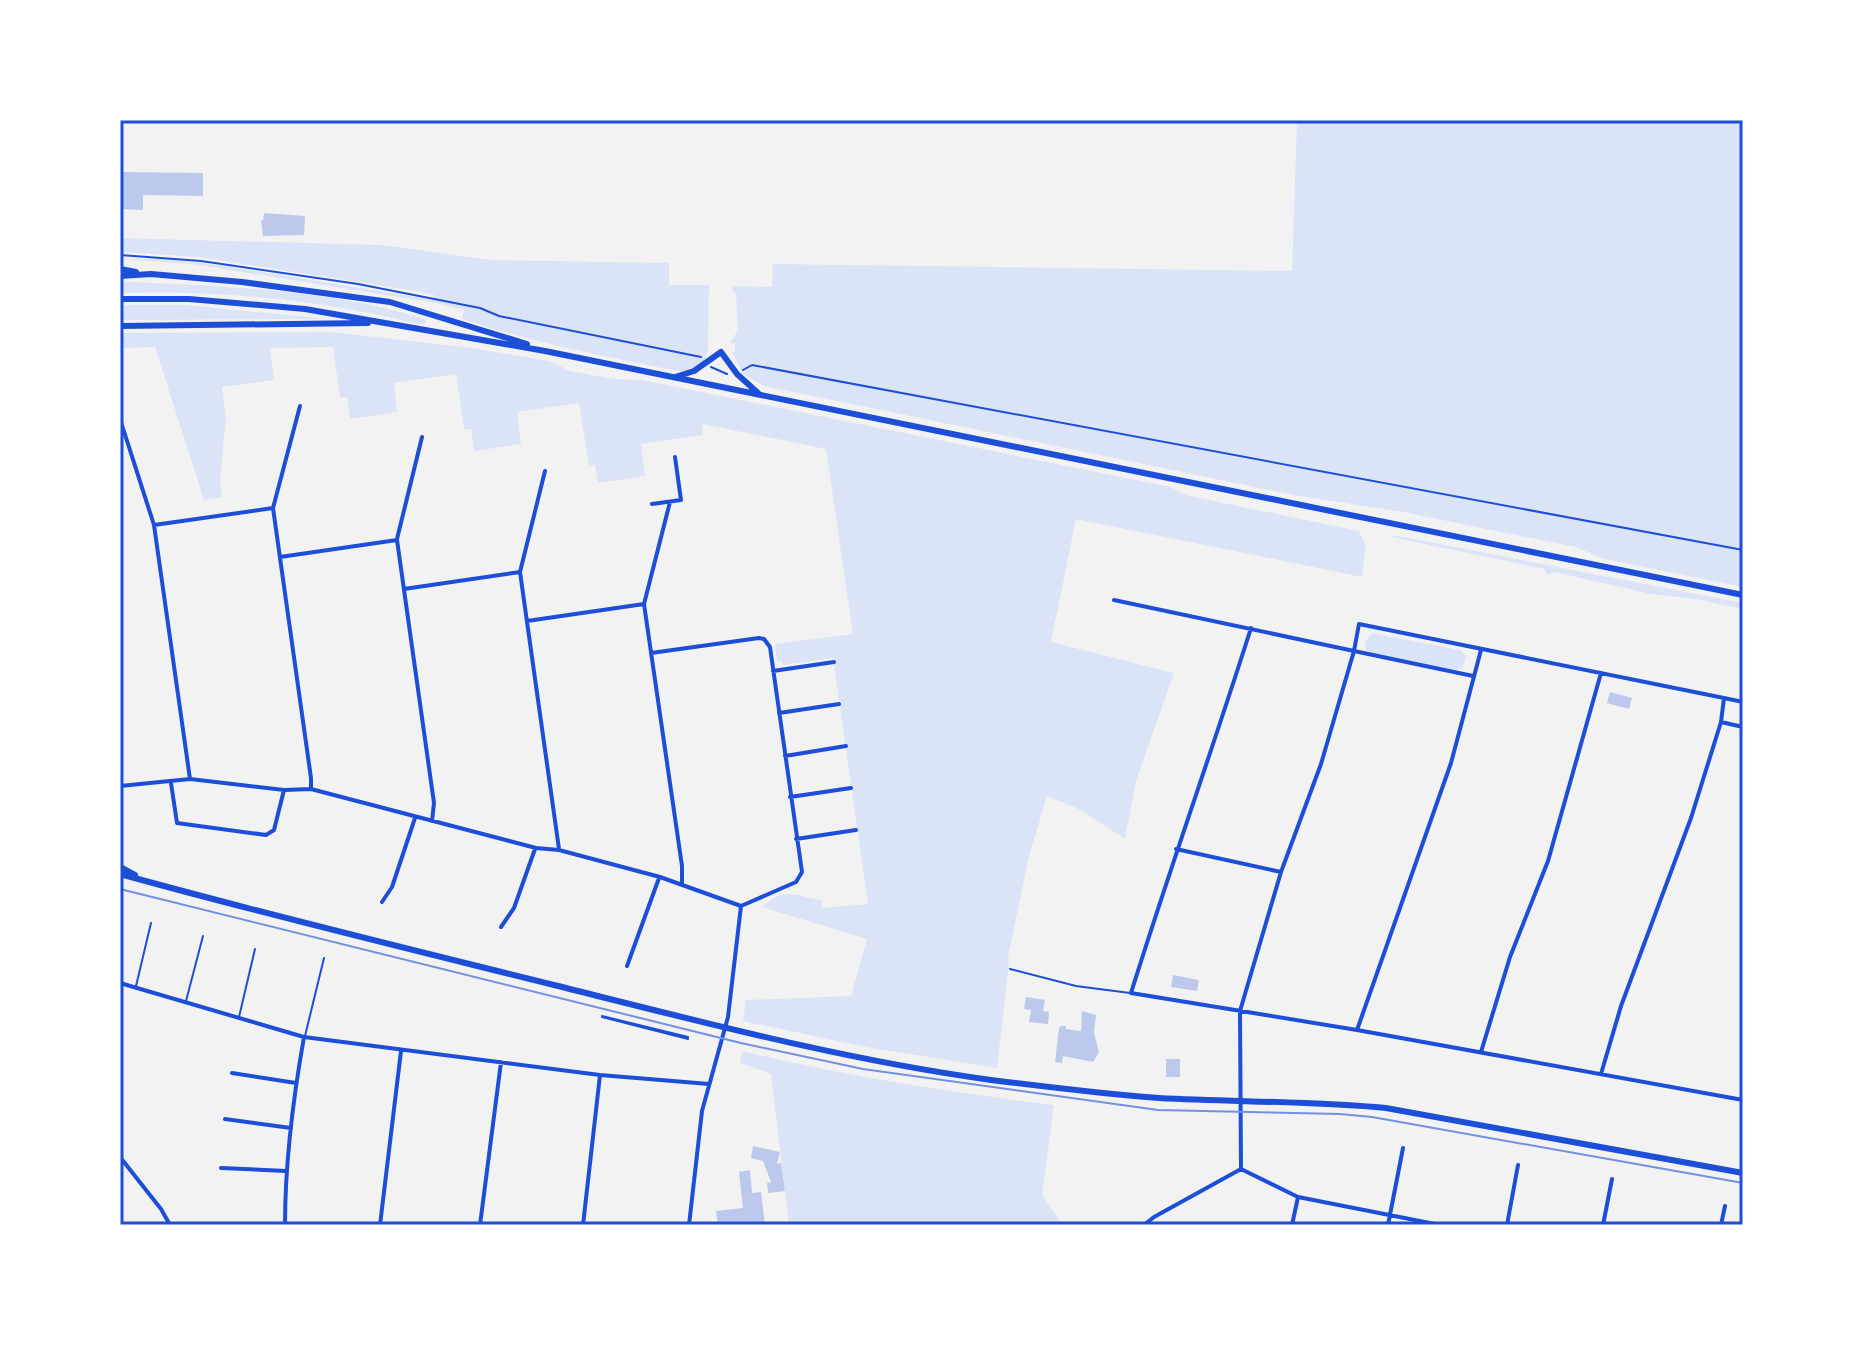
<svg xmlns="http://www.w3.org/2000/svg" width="1863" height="1345" font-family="'Public Sans',sans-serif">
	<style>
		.green { fill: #dbe4f7 }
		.building { fill: #bdc9ec }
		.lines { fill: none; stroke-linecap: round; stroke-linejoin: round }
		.path { stroke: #1d4ed8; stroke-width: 2 }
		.service { stroke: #1d4ed8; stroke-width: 2 }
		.minor { stroke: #1d4ed8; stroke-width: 4 }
		.tertiary { stroke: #1d4ed8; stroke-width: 6 }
		.secondary { stroke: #1d4ed8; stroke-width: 6 }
		.tram { stroke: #7290e2; stroke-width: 2 }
		.neatline { fill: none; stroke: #1d4ed8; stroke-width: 3 }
	</style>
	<rect width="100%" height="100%" fill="#f2f2f2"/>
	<path class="green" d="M1297 120H1743V587L1604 559 1576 547 1403 512 1294 495 764 386 743 374 732 352H735V343H730L738 330 736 293 732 292 733 286 772 287 773 264 1292 271Z
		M120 238 382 245 491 260 669 263V285H709L708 351 702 365 689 371H677C604 356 532 343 462 319L464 310 435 303 193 264 120 259H162L219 265 435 300 434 295 409 290 199 257 120 252Z
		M129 282C227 286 331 290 425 319L427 322 421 325C326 300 218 290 120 293V283Z
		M120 305H186L328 319 120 320Z
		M332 332 472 348 549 361 570 371 614 379 642 380 1171 487 1185 495 1359 531 1366 546 1362 577 1076 519 1051 642 1174 673 1136 781 1125 839 1081 810 1047 796 1029 856 1007 962 1009 963 997 1068 866 1047 743 1021 746 1000 851 996 867 939 762 907C786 886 794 896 821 900L822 908 868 904 833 658 783 665 781 661 777 662 775 644 853 634 826 449 702 424 703 435 641 444 645 476 598 483 595 465H589L579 403 517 412 521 444 474 451 471 429H464L456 374 394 383 397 412 350 419 347 397H340L333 347 270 348 274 380 222 387 226 418 220 480 222 497 204 500 155 347 120 348V333Z
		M1387 536H1398L1743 603V609L1695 599 1651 594 1554 572 1547 575 1544 569Z
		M1372 633 1460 650 1466 656 1463 668 1455 670 1371 653 1366 649 1365 642Z
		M742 1051C845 1076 949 1092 1054 1105L1042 1195 1063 1225H789L771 1074 740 1063Z"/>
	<path class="building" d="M120 172 203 173V196L143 195V210L120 209Z
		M264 213 305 216 304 235 263 236 261 220H263Z
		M1610 692 1632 698 1629 709 1607 703Z
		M1173 975 1199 980 1197 991 1171 987Z
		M1026 997 1045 1000 1043 1011 1049 1012 1048 1024 1029 1022 1031 1010 1024 1009Z
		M1082 1011 1096 1015 1094 1033 1099 1052 1093 1062 1063 1056 1062 1063 1055 1062 1059 1028 1061 1026H1066V1029L1081 1031Z
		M1166 1059H1180V1077H1166Z
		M753 1146 780 1152 777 1164 781 1163 785 1191 768 1193 767 1183 771 1182 763 1161 751 1158Z
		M750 1170 752 1193 761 1192 765 1225H718L716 1211 743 1208 739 1172Z"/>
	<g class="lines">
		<path class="path" d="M120 255 201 261 358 284 480 308 499 316 701 357
			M711 367 727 374
			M743 370 752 365 1743 550
			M602 1016 688 1037V1039L602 1017Z"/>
		<path class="service" d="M1010 969 1076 986 1130 993
			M136 986 151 923
			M186 1001 203 936
			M239 1017 255 949
			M305 1036 324 958"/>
		<path class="minor" d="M300 406 273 508 311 778V789
			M120 419 154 525 190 779
			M652 504 681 500 675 457
			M154 525 273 508
			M397 539 422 437
			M280 557 397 540 434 803 432 821
			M520 572 545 471
			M404 589 520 572 559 849
			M1114 600 1354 651 1359 624 1724 698 1721 722 1743 727
			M644 604 670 502
			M527 621 644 604 682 866V884
			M1251 628C1212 751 1169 871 1131 993L1357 1030 1743 1100
			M651 653 759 638 764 639 770 647 802 872 796 882 741 906
			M773 671 834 662
			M1724 698 1743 702
			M779 713 839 704
			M785 756 846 746
			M171 783 177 823 266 835 274 830 284 790
			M120 786 190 779 284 790 311 789 536 848 559 850 660 877 741 906
			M790 797 851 788
			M796 839 856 830
			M1176 849 1281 872
			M382 902 392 887 415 818
			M501 927 514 908 535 849
			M627 966 659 878
			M120 983 304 1037 600 1075 709 1084
			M1357 1030 1451 763 1481 650
			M1481 1052 1510 957 1548 861 1601 673
			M232 1073 296 1083
			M1601 1074 1621 1006 1691 818 1721 722
			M225 1119 291 1128
			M120 1157 161 1209 170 1225
			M221 1168 286 1171
			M285 1225C285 1162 293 1099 304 1037
			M380 1225 401 1051
			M480 1225 501 1062
			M583 1225 600 1075
			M689 1225 702 1111 728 1017 741 906
			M1144 1225 1154 1217 1241 1169
			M1292 1225 1298 1197
			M1388 1225 1403 1148
			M1440 1225 1298 1197 1241 1169 1240 1011 1281 872 1321 764 1354 651 1473 676
			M1507 1225 1518 1165
			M1603 1225 1612 1179
			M1721 1225 1725 1206"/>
		<path class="tertiary" d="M120 867 135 875
			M120 874C264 914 409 949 554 985 698 1021 844 1060 991 1080 1047 1087 1103 1094 1159 1098 1235 1102 1310 1101 1386 1108L1743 1173"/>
		<path class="secondary" d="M120 269 136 272
			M120 276 151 274 242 282 390 302 527 344
			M120 299H189L305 309 545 351 1743 595
			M120 326 368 323
			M675 377 694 371 721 352 737 374 758 393"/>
		<path class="tram" d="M120 889 741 1043 863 1069 1158 1110 1340 1114 1372 1117 1743 1183"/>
	</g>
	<rect width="1863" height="1345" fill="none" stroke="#ffffff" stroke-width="244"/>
	<rect x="122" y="122" width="1619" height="1101" class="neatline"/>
</svg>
